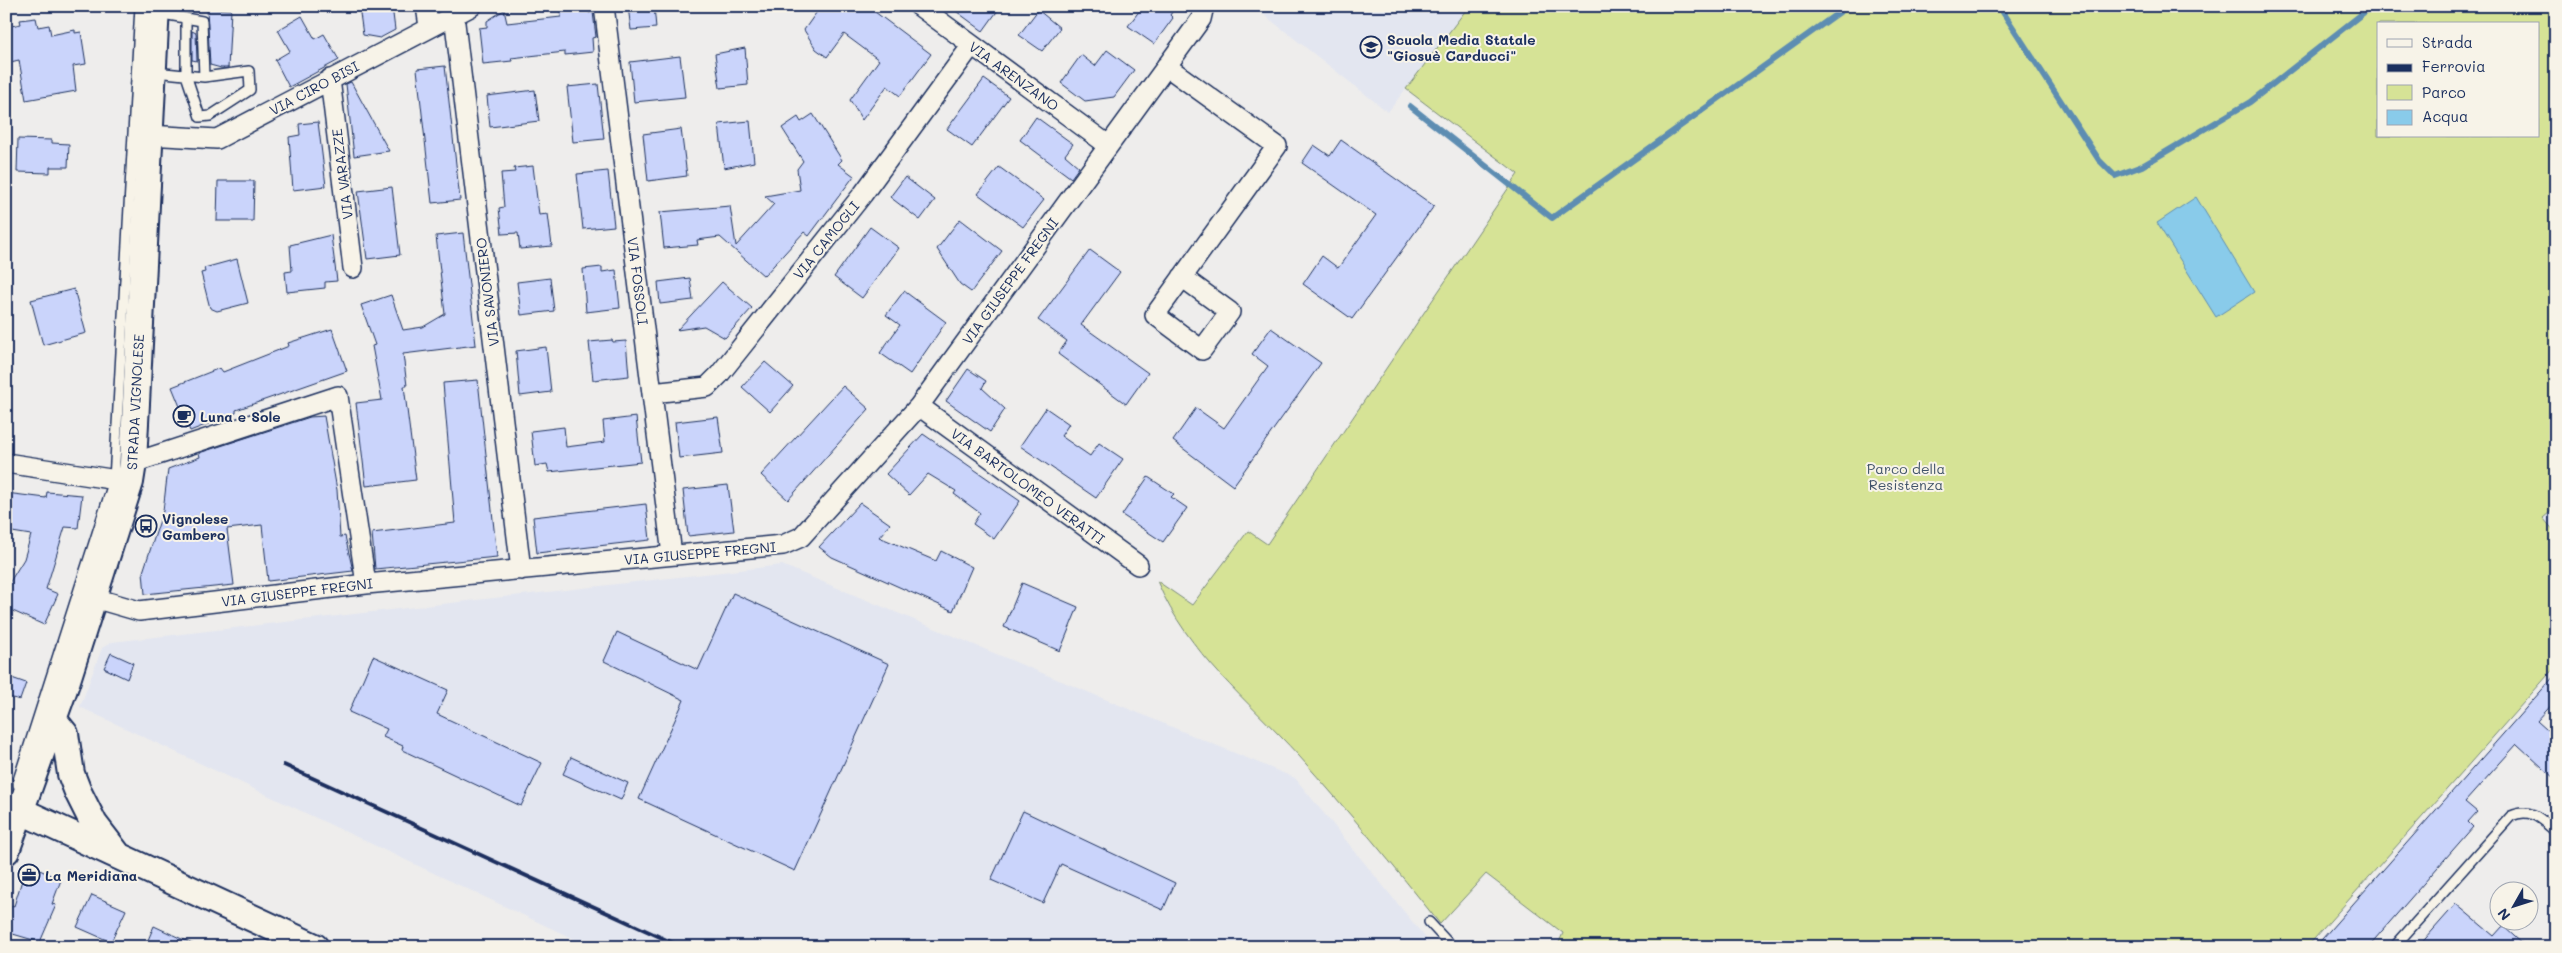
<svg xmlns="http://www.w3.org/2000/svg" width="2562" height="953" font-family="Mali,sans-serif">
	<style>
		.built { fill: #e3e6f0 }
		.green { fill: #d6e396; stroke: #78897a; fill-rule: evenodd }
		.water { fill: #89cbea; stroke: #5d8db2 }
		.lines { fill: none; stroke-linecap: round; stroke-linejoin: round }
		.stream { stroke: #5d8db2; stroke-width: 6 }
		.building { fill: #cad4fb; stroke: #1b2f5e }
		.lane-casing { stroke: #1b2f5e; stroke-width: 12 }
		.street-casing { stroke: #1b2f5e; stroke-width: 22 }
		.secondary-casing { stroke: #1b2f5e; stroke-width: 30 }
		.lane { stroke: #f7f3e8; stroke-width: 9 }
		.street { stroke: #f7f3e8; stroke-width: 19 }
		.secondary { stroke: #f7f3e8; stroke-width: 26 }
		.rail { stroke: #1b2f5e; stroke-width: 4 }
		.labels { text-anchor: middle; dominant-baseline: central; stroke-width: 4; stroke-linejoin: round; paint-order: stroke }
		.poi-label { font-size: 14px; font-weight: bold; fill: #1b2f5e; stroke: #f7f3e8; text-anchor: start }
		.street-label { font-size: 14px; fill: #1b2f5e; stroke: #f7f3e8 }
		.park-label { font-size: 14px; fill: #405369; stroke: #f7f3e8 }
	</style>
	<rect width="100%" height="100%" fill="#eeedec"/>
	<filter id="ink" filterUnits="userSpaceOnUse"><feTurbulence type="fractalNoise" baseFrequency=".02" numOctaves="2"/><feDisplacementMap in="SourceGraphic" scale="10" xChannelSelector="R" yChannelSelector="G"/><feConvolveMatrix kernelMatrix="1 2 1 2 8 2 1 2 1" color-interpolation-filters="sRGB"/></filter>
	<g filter="url(#ink)">
		<path class="built" d="M1253 6H1469L1388 112Z
			M2556 507V533L2542 518Z
			M782 565 1295 778 1433 947H591L80 707 102 648 112 642Z"/>
		<path class="green" d="M1469 6H2556V507L2543 518 2556 533V666L2307 947H1557L1563 933 1486 874 1440 924C1395 867 1348 811 1299 756 1247 699 1188 654 1157 581L1192 605 1248 531 1267 544 1518 174 1406 89ZM2378 24H2538V136H2378Z"/>
		<path class="water" d="M2196 197 2254 292 2216 317 2157 223Z"/>
		<g class="lines">
			<path class="stream" d="M1999 6 2099 160 2115 176 2142 166 2250 102 2372 6
				M1410 106 1552 218 1848 6"/>
		</g>
		<path class="building" d="M359 6H392L395 30 380 38 363 35Z
			M560 6H588L589 13 593 12 596 37 592 38 593 52 565 55V52L511 58 512 61 483 64 479 28 487 27V21L504 10 507 23 561 17Z
			M628 6H654L656 28 631 30Z
			M821 6H867L931 54 900 96 887 86 862 120 850 100 879 60 844 34 827 57 816 49 804 30Z
			M949 6H1001L983 31Z
			M1143 6H1176L1170 15 1173 18 1154 44 1128 26Z
			M207 9 231 10 228 68H221L210 65Z
			M1038 10 1060 28 1042 51 1019 35Z
			M302 16 315 39 324 34 339 60 289 87 275 60 290 51 278 30Z
			M36 18 38 27 49 25 51 35 75 30V33L81 32 86 64 73 66 76 91 26 100 19 60 6 63V27L21 24 20 20Z
			M192 31 196 33 197 61 192 60Z
			M745 48 748 85 720 88 715 54Z
			M1107 50 1134 70 1114 97 1085 101 1061 83 1081 55 1095 66Z
			M680 56 685 97 634 102 630 62Z
			M445 66 460 200 432 203 417 69Z
			M984 79 1009 97 972 147 947 129Z
			M351 82 389 151 354 156 346 84Z
			M598 84 604 139 573 142 567 87Z
			M535 90 539 121 490 127 487 96Z
			M813 114 842 160 838 164 854 176 809 236 804 232 764 276 720 237 697 240 698 245 664 248 660 212 730 206 736 246 774 204 765 196 800 190 797 169 803 161 782 128 798 117 801 122Z
			M1036 117 1073 144 1065 155 1079 167 1071 178 1020 140Z
			M750 121 754 162 724 168 719 124Z
			M318 122 326 186 293 190 289 137 300 135 299 124Z
			M681 129 687 176 648 181 643 134Z
			M18 139 52 140V143L69 144 68 167H50V173L17 172Z
			M1341 140 1434 206 1352 319 1303 284 1322 256 1338 268 1376 215 1302 163 1314 145 1330 156Z
			M533 166 539 215 548 214 552 246 520 249 518 233 502 234 499 208 504 207 501 173 515 172 514 168Z
			M999 167 1044 200 1023 227 978 194Z
			M608 171 614 226 583 229 577 174Z
			M905 177 935 200 920 220 890 197Z
			M218 181H254L253 221H217Z
			M392 187 400 255 367 259 358 191Z
			M960 219 1002 251 971 292 960 284 937 249Z
			M870 227 899 248 862 298 834 277Z
			M463 233 476 345 403 354 407 386H404L416 480 366 486 356 403 382 400 372 346 375 345 361 305 391 295 403 330 423 327 445 314 436 236Z
			M331 235 337 281 325 282V288L287 292 285 272 292 271 290 245Z
			M1090 250 1120 272 1081 325 1148 373 1126 404 1058 354 1067 341 1038 320Z
			M237 259 248 303 217 311 210 308 201 273 205 272 204 268Z
			M602 267V272L616 270 620 308 586 312 583 269Z
			M550 278 554 311 521 315 517 282Z
			M690 278 693 300 660 304 658 282Z
			M722 282 752 308 725 338 704 326 677 330Z
			M74 289 86 333 43 345 31 300Z
			M904 291 946 322 910 374 880 353 900 325 886 315Z
			M1271 328 1321 363 1233 486 1173 441 1196 408 1224 428 1268 366 1252 354Z
			M332 329 347 371 236 410V413L190 431 172 387 220 368 223 372 289 346 288 343Z
			M612 340 613 342 626 341 629 376 593 380 589 342Z
			M546 347 551 392 520 396 516 351Z
			M765 362 793 386 770 412 742 387Z
			M968 369 986 381 982 388 1005 409 990 432 946 401Z
			M478 380 497 557 375 569 372 533 455 523 443 383Z
			M843 386 869 409 788 500 761 475Z
			M1046 408 1069 424 1061 436 1090 456 1099 443 1123 459 1096 498 1020 446Z
			M324 416 337 490 340 537 345 536 353 571 268 581 262 525 227 529 234 585 145 594 143 572 163 511 168 469 200 457 199 453 310 417Z
			M636 417 641 462 549 472 547 464 535 466 531 431 564 427 566 447 605 442 603 421Z
			M718 417 723 453 679 458 675 422Z
			M923 434 1020 501 994 539 973 524 980 513 954 494 956 491 928 474 909 495 886 474Z
			M1148 477 1174 494 1171 497 1187 508 1163 542 1122 515Z
			M728 485 734 531 688 536 683 490Z
			M47 492 82 495 78 528 65 527 46 589 58 594 44 625 6 608V588L24 559 31 535 6 531V493L46 498Z
			M860 503 890 524 879 537 936 561 941 551 972 567 953 611 832 557 819 547Z
			M646 504 650 540 537 553 533 517Z
			M1022 583 1078 607 1060 651 1004 627Z
			M733 593 889 664 795 871 639 799 684 700 604 661 617 632 698 670Z
			M111 653 133 663 127 679 104 668Z
			M373 656 448 690 437 714 542 763 521 806 402 750 403 746 383 737 387 729 349 712Z
			M2556 674V700L2537 721 2556 738V780L2517 744 2465 802 2477 812 2468 822 2473 827 2368 947H2315Z
			M6 676 26 683 20 700 6 696Z
			M571 757 628 783 621 800 563 774Z
			M1023 811 1175 883 1163 910 1061 864 1043 903 991 880Z
			M27 864 61 880 52 904 56 905 40 942 6 932V921L12 905 14 906Z
			M92 895 126 910 111 942 77 927Z
			M2456 904 2494 936 2503 926 2526 947H2418Z
			M154 926 199 947H145Z"/>
		<g class="lines">
			<g class="lane-casing">
				<path id="lane" d="M186 18V75L200 117 210 116 250 90 249 71 204 77
					M155 72 204 77 202 21 157 13
					M18 785V780L114 480 140 6
					M1429 922 1452 947
					M2394 947 2511 816C2531 807 2541 819 2556 832"/>
			</g>
			<g class="street-casing">
				<path id="street" d="M426 6 429 27
					M604 6 672 555
					M919 6 1108 145
					M454 15 521 570
					M1166 66 1277 146 1155 315 1202 350 1230 312 1182 277
					M330 79 353 268
					M148 135 217 139 472 6
					M652 393 707 387 719 375 863 194 972 45
					M919 406 1138 565
					M6 463 130 482
					M133 463 338 396 366 584
					M94 598 139 611 366 584 783 545 801 537 919 406 1201 19 1204 6"/>
			</g>
			<g class="secondary-casing">
				<path id="secondary" d="M53 719 65 734 71 774 78 792 94 824 117 854
					M6 804 315 947
					M6 851 66 683 130 482 133 463 156 6"/>
			</g>
			<use href="#lane" class="lane"/>
			<use href="#street" class="street"/>
			<use href="#secondary" class="secondary"/>
			<path class="rail" d="M284 765 682 947"/>
		</g>
	</g>
	<defs>
		<g id="school-ring" transform="scale(1.125)"><circle r="9.5" fill="#f7f3e8" stroke="#1b2f5e" stroke-width="1.5"/><path d="M0-5L7-2L0 1L-7-2ZM-4 1L0 2.5L4 1V4Q0 6-4 4Z" fill="#1b2f5e"/></g>
		<g id="cafe-ring" transform="scale(1.125)"><circle r="9.5" fill="#f7f3e8" stroke="#1b2f5e" stroke-width="1.5"/><path d="M-5.5-4.5H6V0H3Q3 3.5 0 3.5H-2.5Q-5.5 3.5-5.5 0ZM3-3.2v2h1.7v-2ZM-6 4.5H4V6H-6Z" fill="#1b2f5e"/></g>
		<g id="bus-ring" transform="scale(1.125)"><circle r="9.5" fill="#f7f3e8" stroke="#1b2f5e" stroke-width="1.5"/><path d="M-5-6H5V4H4V6H2V4H-2V6H-4V4H-5ZM-3.5-4V0h7V-4ZM-3.5 1.2v1.5H-2V1.2ZM2 1.2v1.5H3.5V1.2Z" fill="#1b2f5e"/></g>
		<g id="office-ring" transform="scale(1.125)"><circle r="9.5" fill="#f7f3e8" stroke="#1b2f5e" stroke-width="1.5"/><path d="M-6-3h4V-5.5h4V-3h4V5H-6ZM-1-4.5V-3h2v-1.5ZM-6 0V1H6V0Z" fill="#1b2f5e"/></g>
	</defs>
	<g fill-rule="evenodd">
		<use href="#school-ring" x="1371" y="47"/>
		<use href="#cafe-ring" x="184" y="416"/>
		<use href="#bus-ring" x="146" y="526"/>
		<use href="#office-ring" x="29" y="875"/>
	</g>
	<g class="labels">
		<g class="poi-label">
			<text x="1387" y="39">Scuola Media Statale<tspan x="1387" dy="16">"Giosuè Carducci"</tspan></text>
			<text x="200" y="416">Luna e Sole</text>
			<text x="162" y="518">Vignolese<tspan x="162" dy="16">Gambero</tspan></text>
			<text x="45" y="875">La Meridiana</text>
		</g>
		<g class="street-label">
			<text transform="translate(1014 76) rotate(36)">VIA ARENZANO</text>
			<text transform="translate(314 88) rotate(-28)">VIA CIRO BISI</text>
			<text transform="translate(342 174) rotate(-97)">VIA VARAZZE</text>
			<text transform="translate(826 240) rotate(-51)">VIA CAMOGLI</text>
			<text transform="translate(638 281) rotate(83)">VIA FOSSOLI</text>
			<text transform="translate(1010 281) rotate(-54)">VIA GIUSEPPE FREGNI</text>
			<text transform="translate(487 292) rotate(-97)">VIA SAVONIERO</text>
			<text transform="translate(135 402) rotate(-87)">STRADA VIGNOLESE</text>
			<text transform="translate(1028 486) rotate(36)">VIA BARTOLOMEO VERATTI</text>
			<text transform="translate(700 553) rotate(-5)">VIA GIUSEPPE FREGNI</text>
			<text transform="translate(297 592) rotate(-7)">VIA GIUSEPPE FREGNI</text>
		</g>
		<g class="park-label">
			<text x="1906" y="468">Parco della<tspan x="1906" dy="16">Resistenza</tspan></text>
		</g>
	</g>
	<rect width="2562" height="953" fill="none" stroke="#f7f3e8" stroke-width="25"/>
	<rect x="12" y="12" width="2537" height="928" fill="none" stroke="#1b2f5e" stroke-width="2" filter="url(#ink)"/>
	<rect x="2377" y="22" width="162" height="115" fill="#f7f3e8" stroke="#9fa5b1"/>
	<rect x="2387" y="39" width="25" height="8" fill="#f7f3e8" stroke="#9fa5b1"/>
	<text x="2422" y="48" font-size="15" fill="#1b2f5e">Strada</text>
	<rect x="2387" y="64" width="25" height="8" fill="#1b2f5e" stroke="#9fa5b1"/>
	<text x="2422" y="72" font-size="15" fill="#1b2f5e">Ferrovia</text>
	<rect x="2387" y="85" width="25" height="15" fill="#d6e396" stroke="#9fa5b1"/>
	<text x="2422" y="98" font-size="15" fill="#1b2f5e">Parco</text>
	<rect x="2387" y="110" width="25" height="15" fill="#89cbea" stroke="#9fa5b1"/>
	<text x="2422" y="122" font-size="15" fill="#1b2f5e">Acqua</text>
	<g transform="translate(2514 906) rotate(231)"><circle r="24" fill="#f7f3e8" stroke="#9fa5b1"/>
	<path d="M0-4L9 19L0 12L-9 19Z" fill="#1b2f5e"/>
	<text y="-8" font-size="14" font-weight="bold" text-anchor="middle" fill="#1b2f5e">N</text>
	</g>
</svg>
